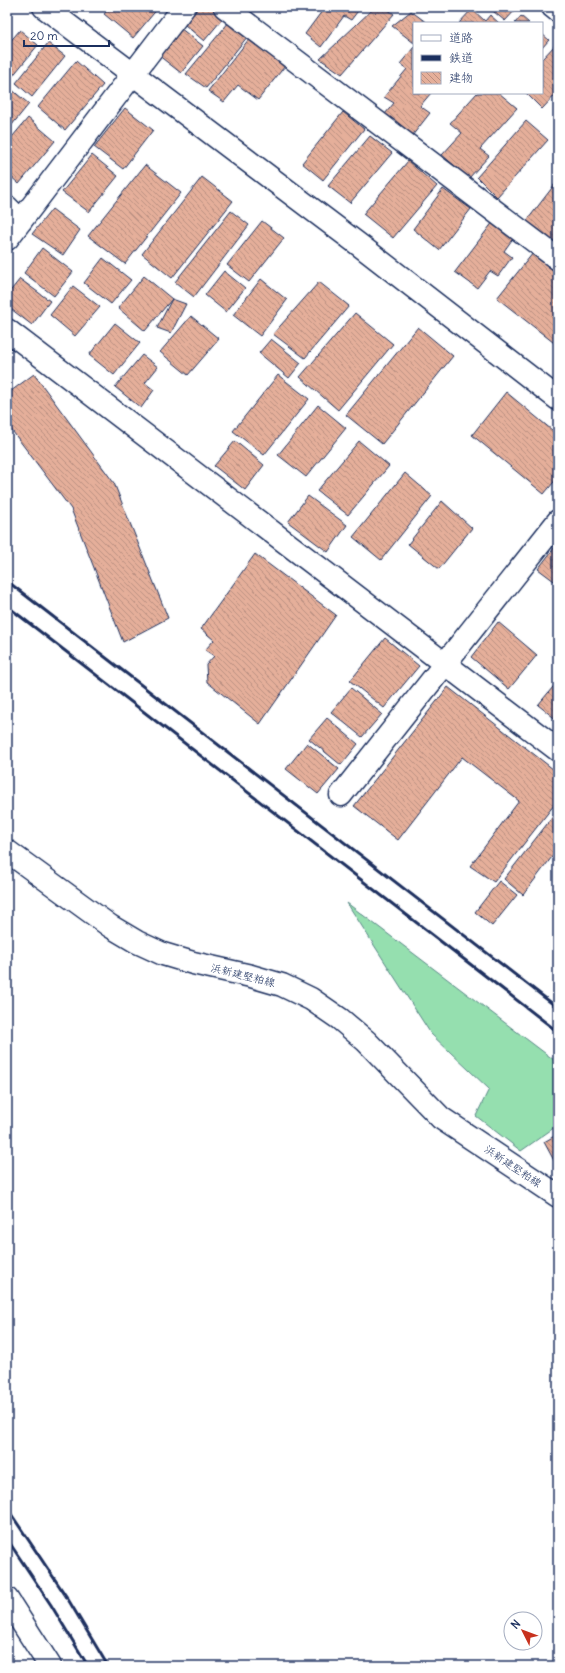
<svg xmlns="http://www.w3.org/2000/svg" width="565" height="1673" font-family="Delius,'Klee One',sans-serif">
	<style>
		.grass { fill: #95dfaf; stroke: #588786 }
		.building { fill: url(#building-back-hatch); stroke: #1b2f5e }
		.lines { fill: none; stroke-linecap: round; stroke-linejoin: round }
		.minor-casing { stroke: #1b2f5e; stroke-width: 25 }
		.major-casing { stroke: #1b2f5e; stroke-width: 25 }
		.minor { stroke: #fff; stroke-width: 22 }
		.major { stroke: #fff; stroke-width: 22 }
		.rail { stroke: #1b2f5e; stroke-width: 3 }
		.labels { text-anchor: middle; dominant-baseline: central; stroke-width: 3; stroke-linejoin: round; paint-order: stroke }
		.street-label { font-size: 11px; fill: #1b2f5e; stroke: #fff }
	</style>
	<defs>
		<pattern id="building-back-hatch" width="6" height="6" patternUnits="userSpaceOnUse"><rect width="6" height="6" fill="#e5af9a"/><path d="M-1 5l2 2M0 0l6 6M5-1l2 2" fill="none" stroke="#b98f81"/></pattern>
	</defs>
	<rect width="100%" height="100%" fill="#fff"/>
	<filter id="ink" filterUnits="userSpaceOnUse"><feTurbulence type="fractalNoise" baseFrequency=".025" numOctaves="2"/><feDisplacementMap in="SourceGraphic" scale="8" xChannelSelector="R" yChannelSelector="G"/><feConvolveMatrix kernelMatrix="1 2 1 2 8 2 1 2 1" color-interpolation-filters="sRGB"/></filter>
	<g filter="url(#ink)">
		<path class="grass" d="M347 903 558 1063V1125L521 1151 476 1116 489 1089 431 1034Z"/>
		<path class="building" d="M110 7H159L133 38 104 14Z
			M199 7H214L225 16 204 41 185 25Z
			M325 7H361L351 20 344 16 321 47 305 34Z
			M375 7H385L394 14 342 74 320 59Z
			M488 7H518L505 21Z
			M472 9 485 21 490 15 499 23H459Z
			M411 11 427 23H414V43L392 26Z
			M521 16 529 23H515Z
			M229 22 248 36 206 88 186 74Z
			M180 28 203 46 181 73 158 55Z
			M20 30 38 45 7 83V45Z
			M542 34 549 40 542 48Z
			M249 39 285 66 258 100 238 85 224 102 208 91Z
			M48 43 65 56 32 97 16 83Z
			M556 44 558 46V92L542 109 526 93H542V59Z
			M414 47V93H431L420 106 430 113 412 136 385 114 394 103 384 97 407 69 400 64Z
			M76 61 103 85 65 130 38 107Z
			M11 89 29 104 7 131V94Z
			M477 93H499L517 108 480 149 489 156 469 178 442 155 462 133 450 123Z
			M125 108 153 130 123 169 94 147Z
			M343 112 364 129 323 180 302 163Z
			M28 118 55 141 19 184 7 173V143Z
			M526 121 548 140 497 197 477 177Z
			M370 136 392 153 350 203 328 186Z
			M92 155 118 176 89 212 62 192Z
			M408 161 437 186 393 238 363 214Z
			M145 165 181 193 125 264 88 236Z
			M202 177 233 201 172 278 142 254Z
			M555 184 558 186 557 245 525 223Z
			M443 189 471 209 439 250 413 229Z
			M52 209 80 230 63 255 32 234Z
			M231 211 249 225 194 297 175 282Z
			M262 221 284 238 249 282 227 265Z
			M493 222 514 237 504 251 512 257 498 276 490 271 477 288 455 272Z
			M42 248 73 272 54 296 24 273Z
			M533 253 558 273V346L497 298Z
			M103 258 131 280 111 304 84 283Z
			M224 271 245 288 226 312 205 295Z
			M144 276 172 299 145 331 118 308Z
			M20 279 50 301 32 325 7 306V295Z
			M261 279 287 300 260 336 233 315Z
			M319 282 349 306 305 358 273 334Z
			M73 286 100 307 75 336 50 315Z
			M172 299 186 304 171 333 157 328Z
			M355 313 393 344 338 410 300 377Z
			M191 316 219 339 188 375 160 352Z
			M115 323 140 343 114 375 89 355Z
			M418 327 453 356 382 444 346 415Z
			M271 339 301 363 289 378 259 353Z
			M142 355 158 367 145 383 154 390 141 408 115 387Z
			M34 374 114 483 168 618 123 642 71 509 7 424V394Z
			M278 375 309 399 264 455 233 431Z
			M506 392 558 435V477L544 494 472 435Z
			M318 405 346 428 306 477 278 455Z
			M235 441 264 465 245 490 214 466Z
			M359 441 389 466 348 515 317 491Z
			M405 473 432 496 381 560 353 537Z
			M308 496 347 525 328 552 288 522Z
			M442 501 472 528 439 569 408 544Z
			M558 543V584L538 569Z
			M255 554 336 615 260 724 207 682 206 665 214 656 205 650 214 640 201 629Z
			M498 622 537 655 509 689 471 657Z
			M385 638 419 666 384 708 350 681Z
			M558 681V721L538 705Z
			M448 687 558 773V800L494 882 470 866 519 801 462 757 398 840 354 806Z
			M351 688 382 714 362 737 331 712Z
			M327 718 358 744 341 765 309 739Z
			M307 743 339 769 318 794 286 769Z
			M558 810V849L523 895 504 879Z
			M499 881 517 895 492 926 475 912Z
			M558 1134V1168L544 1142Z"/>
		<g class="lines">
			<g class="minor-casing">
				<path id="minor" d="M44 7 362 247 558 399
					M225 7 558 259
					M553 7 558 11
					M7 207 21 221
					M7 239 184 7
					M7 330 558 750
					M341 795 558 521
					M7 1599 50 1666"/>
			</g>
			<g class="major-casing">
				<path id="major" d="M7 851 110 926 137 942 163 954 193 963 251 976 282 985 311 999 340 1019 366 1041 441 1118 558 1196"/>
			</g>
			<use href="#minor" class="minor"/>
			<use href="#major" class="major"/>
			<path class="rail" d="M7 581 558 1008
				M7 606 558 1032
				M7 1508 66 1596 108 1666
				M7 1539 51 1605 88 1666"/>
		</g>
	</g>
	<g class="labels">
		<g class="street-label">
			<text transform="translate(243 975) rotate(14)">浜新建堅粕線</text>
			<text transform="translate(513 1166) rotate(34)">浜新建堅粕線</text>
		</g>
	</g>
	<rect width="565" height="1673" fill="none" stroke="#fff" stroke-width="24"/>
	<rect x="12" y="12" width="541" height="1649" fill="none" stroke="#1b2f5e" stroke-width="1.5" filter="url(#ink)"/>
	<rect x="413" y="22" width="130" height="72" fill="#ffffff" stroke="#a4acbf"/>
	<rect x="421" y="35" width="20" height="6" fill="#ffffff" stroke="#a4acbf"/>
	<text x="449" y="42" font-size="12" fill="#1b2f5e">道路</text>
	<rect x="421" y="55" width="20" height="6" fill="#1b2f5e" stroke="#a4acbf"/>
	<text x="449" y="62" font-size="12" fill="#1b2f5e">鉄道</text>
	<rect x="421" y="72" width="20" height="12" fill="url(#building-back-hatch)" stroke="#a4acbf"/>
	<text x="449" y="82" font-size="12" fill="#1b2f5e">建物</text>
	<g transform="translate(523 1631) rotate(312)"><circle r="19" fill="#ffffff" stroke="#a4acbf"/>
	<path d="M0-3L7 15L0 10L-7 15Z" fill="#c8321e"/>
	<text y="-6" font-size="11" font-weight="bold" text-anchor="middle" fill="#1b2f5e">N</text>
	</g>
	<path d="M24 40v6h85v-6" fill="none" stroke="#1b2f5e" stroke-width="2"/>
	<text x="30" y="40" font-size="12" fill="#1b2f5e" stroke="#ffffff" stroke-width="3" paint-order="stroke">20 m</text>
</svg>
